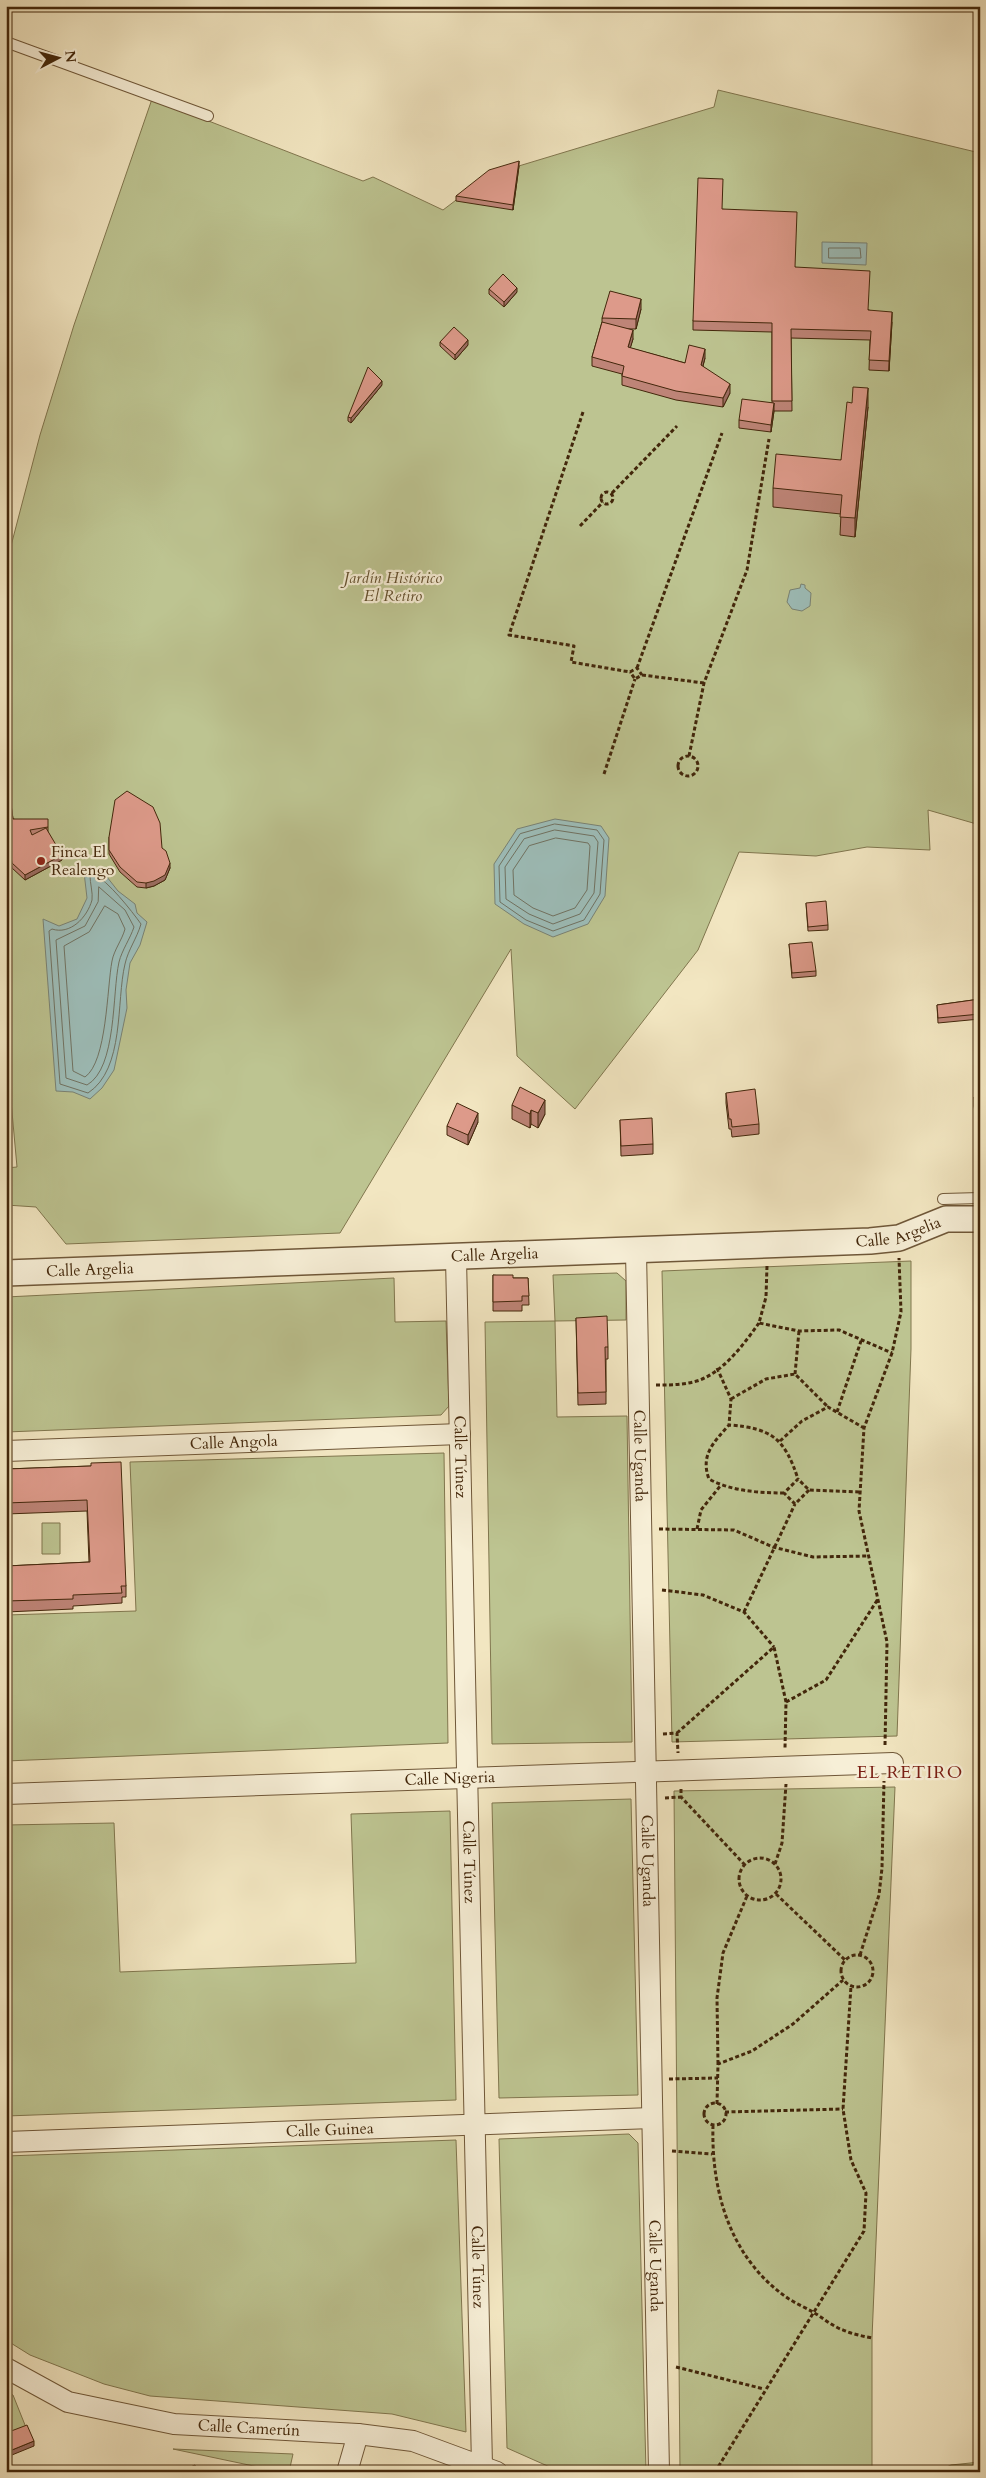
<svg xmlns="http://www.w3.org/2000/svg" width="986" height="2478" font-family="Cardo,serif">
	<style>
		.green { fill: #bdc491; stroke: #80764e }
		.water { fill: #9dbeba; stroke: #798274 }
		.lines { fill: none; stroke-linecap: round; stroke-linejoin: round }
		.shore { stroke: #707262; stroke-width: 1 }
		.service-casing { stroke: #6f5738; stroke-width: 12 }
		.minor-casing { stroke: #6f5738; stroke-width: 22 }
		.tertiary-casing { stroke: #6f5738; stroke-width: 28 }
		.path { stroke: #43270b; stroke-width: 3; stroke-dasharray: 4 2.5; stroke-linecap: butt }
		.service { stroke: #f7efd7; stroke-width: 10 }
		.minor { stroke: #f7efd7; stroke-width: 20 }
		.tertiary { stroke: #f7efd7; stroke-width: 25 }
		.wall { fill: #be8477; stroke: #43270b }
		.shaded-wall { fill: #9b6c61; stroke: #43270b }
		.building { fill: #dd9a8a; stroke: #43270b }
		.poi-dot { fill: #8f2418; stroke: #f7efd7; stroke-width: 2 }
		.labels { text-anchor: middle; dominant-baseline: central; stroke-width: 4.5; stroke-linejoin: round; paint-order: stroke }
		.park-label { font-size: 16px; font-style: italic; fill: #624e2c; stroke: #f7efd7 }
		.poi-label { font-size: 16px; fill: #43270b; stroke: #f7efd7; text-anchor: start }
		.street-label { font-size: 16px; fill: #43270b; stroke: #f7efd7 }
		.neighbourhood-label { font-size: 18px; letter-spacing: 1px; fill: #7a1f14; stroke: #f7efd7 }
	</style>
	<rect width="100%" height="100%" fill="#f2e6c1"/>
	<filter id="stains"><feTurbulence type="fractalNoise" baseFrequency=".004" numOctaves="4"/><feColorMatrix values="0 0 0 0 .2 0 0 0 0 .09 0 0 0 0 .02 0 0 0 .5 -.17"/></filter>
	<radialGradient id="worn" r=".72"><stop offset=".6" stop-color="#630" stop-opacity="0"/><stop offset="1" stop-color="#630" stop-opacity=".3"/></radialGradient>
	<path class="green" d="M718 90 980 153V825L928 810 930 850 867 847 816 856 739 852 698 950 575 1109 517 1056 511 949 340 1233 66 1244 36 1207 6 1205V1168L17 1167 6 1046V565L40 435 74 325 152 99 363 181 373 177 443 210 489 175 714 107Z
		M911 1261V1349L897 1736 672 1742 662 1271Z
		M617 1273 626 1281V1320L555 1321 557 1417 627 1416 632 1742 492 1744 485 1322 555 1321 553 1275Z
		M394 1278 395 1322 446 1321 449 1406 441 1415 6 1432V1297Z
		M444 1453 448 1743 6 1761V1615L136 1611 130 1462Z
		M42 1523H60V1554H42Z
		M895 1787 872 2338V2472H680L674 1791Z
		M631 1799 638 2095 499 2098 492 1803Z
		M450 1811 456 2100 6 2116V1825L114 1823 120 1972 356 1963 351 1814Z
		M629 2134 638 2143 646 2472H561L507 2448 499 2139Z
		M456 2140 466 2432 392 2414 150 2396 104 2384 30 2355 6 2340V2156Z
		M6 2391 13 2395 27 2430 6 2438Z
		M173 2449 293 2454 289 2472H282Z
		M980 2462V2472H936L951 2465Z"/>
	<path class="water" d="M822 242 867 243 866 265 822 263Z
		M801 584 805 585V588L811 593 810 606 802 611 792 609 787 602 790 590 800 588Z
		M555 819 601 826 609 838 605 896 588 924 553 937 524 924 495 904 494 864 517 829Z
		M93 866 107 877 118 891 135 904 137 913 147 922 140 945 130 963 126 990 127 1008 114 1070 102 1088 90 1099 73 1092 56 1091 43 919 59 926 77 919 87 898 84 872Z"/>
	<g class="lines">
		<path class="shore" d="M829 248H860L861 258H829Z
			M555 824 597 830 604 840 600 894 584 920 553 931 526 920 500 902 499 866 520 834Z
			M555 830 594 836 598 842 594 893 580 914 553 924 529 914 506 899 505 867 524 839Z
			M556 838 588 843 590 846 587 890 575 908 553 916 533 908 514 895 513 870 529 846Z
			M93 873C109 882 131 910 141 924 137 938 128 950 125 964 116 1001 125 1069 88 1093L60 1084 49 931 52 929C70 935 87 918 92 900 93 893 90 883 90 876Z
			M99 887 125 910 134 927C130 939 122 950 119 962 112 993 117 1068 87 1085L66 1078 56 940 85 926 98 902Z
			M105 906 118 914 125 929C122 940 114 950 112 961 107 987 107 1062 85 1077L73 1071 64 946 89 932Z"/>
		<g class="service-casing">
			<path id="service" d="M6 42 208 116
				M943 1199 980 1198"/>
		</g>
		<g class="minor-casing">
			<g id="minor">
				<path id="s1" d="M636 1251 659 2472"/>
				<path id="s2" d="M456 1258 482 2466"/>
				<path id="s3" d="M6 1451 460 1434"/>
				<path id="s4" d="M6 1794 893 1763"/>
				<path id="s5" d="M6 2142 652 2118"/>
				<path id="s6" d="M6 2368 68 2402 174 2424 358 2434 413 2441 497 2472"/>
				<path d="M347 2472 358 2434"/>
			</g>
		</g>
		<g class="tertiary-casing">
			<g id="tertiary">
				<path id="s7" d="M6 1273 870 1241 899 1238 946 1219H980"/>
			</g>
		</g>
		<path class="path" d="M583 412 509 635 574 646 571 662 630 672 637 668 642 675 635 679 630 672
			M601 498a6 6 0 1 1 12 0a6 6 0 1 1-12 0Z
			M612 493 677 426
			M580 526 603 502
			M637 668 722 433
			M642 675 704 683
			M689 756 704 683 747 570 769 439
			M678 766a10 10 0 1 1 20 0a10 10 0 1 1-20 0Z
			M604 774 635 679
			M767 1266 766 1297 759 1323 799 1331 839 1330 892 1353
			M717 1368 731 1399 729 1425
			M795 1374 799 1331
			M656 1385C671 1385 686 1385 700 1380 725 1370 744 1344 759 1323
			M731 1399 766 1379 795 1374 828 1407
			M837 1412 861 1341
			M780 1441 802 1421 828 1407 864 1428
			M809 1490 795 1504 784 1493 798 1479 809 1490 860 1492
			M784 1493C759 1493 731 1491 709 1479 700 1455 714 1442 729 1425 772 1428 785 1439 798 1479
			M659 1529 734 1530 773 1547 813 1557 868 1556
			M697 1529 701 1510 721 1485
			M662 1590 703 1595 744 1612 774 1647
			M744 1612 795 1504
			M786 1702 826 1680 878 1599
			M677 1733 774 1647 786 1702 785 1748
			M663 1734 677 1733 678 1753
			M885 1745 887 1642 859 1511 864 1428 892 1353 901 1312 899 1258
			M681 1789V1797L745 1865
			M665 1798 681 1797
			M739 1879a21 21 0 1 1 42 0a21 21 0 1 1-42 0Z
			M775 1864 782 1843 786 1784
			M776 1894 845 1960
			M841 1971a16 16 0 1 1 32 0a16 16 0 1 1-32 0Z
			M860 1955 879 1895 882 1868 884 1781
			M718 2064 717 1998 723 1953 747 1896
			M669 2079 718 2078
			M704 2114a11 11 0 1 1 22 0a11 11 0 1 1-22 0Z
			M717 2104 718 2064 752 2051 793 2024 843 1980
			M725 2112 843 2109
			M713 2125C711 2193 731 2260 789 2299 797 2304 806 2308 813 2312 823 2318 832 2326 843 2330 852 2334 862 2336 872 2338
			M672 2151 712 2154
			M676 2367 764 2389
			M715 2472 864 2231 866 2193 851 2160 843 2109 851 1986"/>
		<use href="#service" class="service"/>
		<use href="#minor" class="minor"/>
		<use href="#tertiary" class="tertiary"/>
	</g>
	<path class="wall" d="M519 166 513 210 456 201V196Z
		M723 209 795 267 869 310 892 322 889 371 869 370 870 340 791 338 792 411H774L771 432 739 428V420L772 403V332L693 330V321Z
		M489 289 517 292 504 307 489 294Z
		M641 309 636 329H628L633 339 630 348 685 363 705 358 703 366 730 393 723 407 676 400 622 385V374L592 366V357L602 322V318Z
		M440 342 468 345 455 360 440 346Z
		M382 385 351 423 348 421V417Z
		M868 407 855 537 840 535 841 514 773 507V488L841 460Z
		M6 772 13 819 48 827V832L62 860 25 880 12 868 7 839H6Z
		M109 837 162 848 170 868 165 880 154 886 146 888 137 887 120 872 109 854Z
		M806 903 828 925V930L808 931Z
		M789 944 816 971V976L792 978Z
		M980 999V1019L938 1023 937 1005Z
		M726 1093 759 1124V1134L732 1137 731 1129H729L726 1103Z
		M980 1096V1143L974 1106V1097Z
		M512 1105 545 1114 538 1128 531 1124 530 1128 512 1119Z
		M620 1120 653 1144V1154L621 1156Z
		M478 1122 468 1145 447 1135V1126Z
		M6 1177H9L8 1197H6Z
		M493 1275 513 1278H528L529 1305H522V1311H493Z
		M576 1318 608 1347V1359H606V1404L578 1405Z
		M91 1466 126 1586V1597H122V1603L73 1606V1609L6 1612V1566L89 1562 87 1511 6 1514V1469Z"/>
	<path class="shaded-wall" d="M519 161V166L513 210V205Z
		M517 288V292L504 307V302Z
		M641 299V309L636 329V319Z
		M892 312V322L889 371V361Z
		M633 330V339L628 356V347Z
		M468 340V345L455 360V355Z
		M705 349V358L701 373V365Z
		M382 381V385L351 423V418Z
		M730 384V393L723 407V398Z
		M868 388V407L855 537V518Z
		M774 403V411L771 432V425Z
		M62 855V860L25 880V875Z
		M170 863V868L165 880 154 886 146 888V883Z
		M545 1100V1114L538 1128V1113Z
		M531 1110V1124L530 1128V1114Z
		M478 1113V1122L468 1145V1135Z
		M34 2441V2446L7 2457V2452Z"/>
	<path class="building" d="M519 161 513 205 456 196 489 170Z
		M698 178 723 179 722 209 797 212 795 267 870 271 868 310 892 312 889 361 869 360 871 331 791 329 792 401H772V323L693 321Z
		M503 274 517 288 504 302 489 289Z
		M610 291 641 299 636 319 602 318Z
		M602 322 633 330 628 347 685 363 689 345 705 349 701 365 730 384 723 398 676 391 622 376 624 366 592 357Z
		M454 327 468 340 455 355 440 342Z
		M368 367 382 381 351 418 348 417Z
		M853 387 868 388 855 518 840 517 842 495 773 488 776 454 841 460 847 402 852 403Z
		M742 399 774 403 771 425 739 420Z
		M6 772H7L13 819H48V827L30 830 32 835 46 828 62 855 25 875 12 863 7 834H6Z
		M127 791 153 807 160 823 162 848 166 851 170 863 165 875 154 881 146 883 137 882 120 867 109 850V837L115 800Z
		M826 901 828 925 808 927 806 903Z
		M812 942 816 971 792 973 789 944Z
		M980 999V1014L938 1018 937 1005Z
		M520 1087 545 1100 538 1113 531 1110 530 1114 512 1105Z
		M755 1089 759 1124 732 1127 731 1119H729L726 1093Z
		M980 1096V1134L974 1097Z
		M457 1103 478 1113 468 1135 447 1126Z
		M652 1118 653 1144 621 1146 620 1120Z
		M6 1177H9L8 1192 6 1193Z
		M493 1275H513V1278H528L529 1296H522V1301L493 1302Z
		M607 1316 608 1347H605L606 1392 578 1393 576 1318Z
		M121 1462 126 1586H121L122 1593 73 1595V1599L6 1601V1566L90 1562 87 1500 6 1503V1469L91 1466V1463Z
		M27 2425 34 2441 7 2452 6 2449V2433Z
		M195 2465 198 2472H179Z
		M208 2469 210 2472H201Z"/>
	<circle class="poi-dot" cx="41" cy="861" r="5"/>
	<g class="labels">
		<g class="park-label">
			<text x="393" y="578">Jardín Histórico<tspan x="393" dy="18">El Retiro</tspan></text>
		</g>
		<g class="poi-label">
			<text x="51" y="852">Finca El<tspan x="51" dy="18">Realengo</tspan></text>
		</g>
		<g class="street-label">
			<text stroke="none"><textPath href="#s7" startOffset="894">Calle Argelia</textPath></text>
			<text stroke="none"><textPath href="#s7" startOffset="489">Calle Argelia</textPath></text>
			<text stroke="none"><textPath href="#s7" startOffset="84">Calle Argelia</textPath></text>
			<text stroke="none"><textPath href="#s3" startOffset="228">Calle Angola</textPath></text>
			<text stroke="none"><textPath href="#s1" startOffset="205">Calle Uganda</textPath></text>
			<text stroke="none"><textPath href="#s2" startOffset="199">Calle Túnez</textPath></text>
			<text stroke="none"><textPath href="#s4" startOffset="444">Calle Nigeria</textPath></text>
			<text stroke="none"><textPath href="#s1" startOffset="610">Calle Uganda</textPath></text>
			<text stroke="none"><textPath href="#s2" startOffset="604">Calle Túnez</textPath></text>
			<text stroke="none"><textPath href="#s5" startOffset="324">Calle Guinea</textPath></text>
			<text stroke="none"><textPath href="#s1" startOffset="1015">Calle Uganda</textPath></text>
			<text stroke="none"><textPath href="#s2" startOffset="1009">Calle Túnez</textPath></text>
			<text stroke="none"><textPath href="#s6" startOffset="254">Calle Camerún</textPath></text>
		</g>
		<g class="neighbourhood-label">
			<text x="910" y="1772">EL RETIRO</text>
		</g>
	</g>
	<rect width="986" height="2478" fill="none" stroke="#f2e6c1" stroke-width="25"/>
	<rect x="8" y="8" width="971" height="2463" fill="none" stroke="#43270b" stroke-width="2.5"/>
	<rect x="12" y="12" width="961" height="2453" fill="none" stroke="#43270b"/>
	<g transform="translate(58 58) rotate(84)" stroke="#f7efd7" stroke-width="4" paint-order="stroke">
	<path d="M0-4L9 19L0 12L-9 19Z" fill="#43270b"/>
	<text y="-8" font-size="14" font-weight="bold" text-anchor="middle" fill="#43270b">N</text>
	</g>
	<rect width="100%" height="100%" filter="url(#stains)"/>
	<rect width="100%" height="100%" fill="url(#worn)"/>
</svg>
